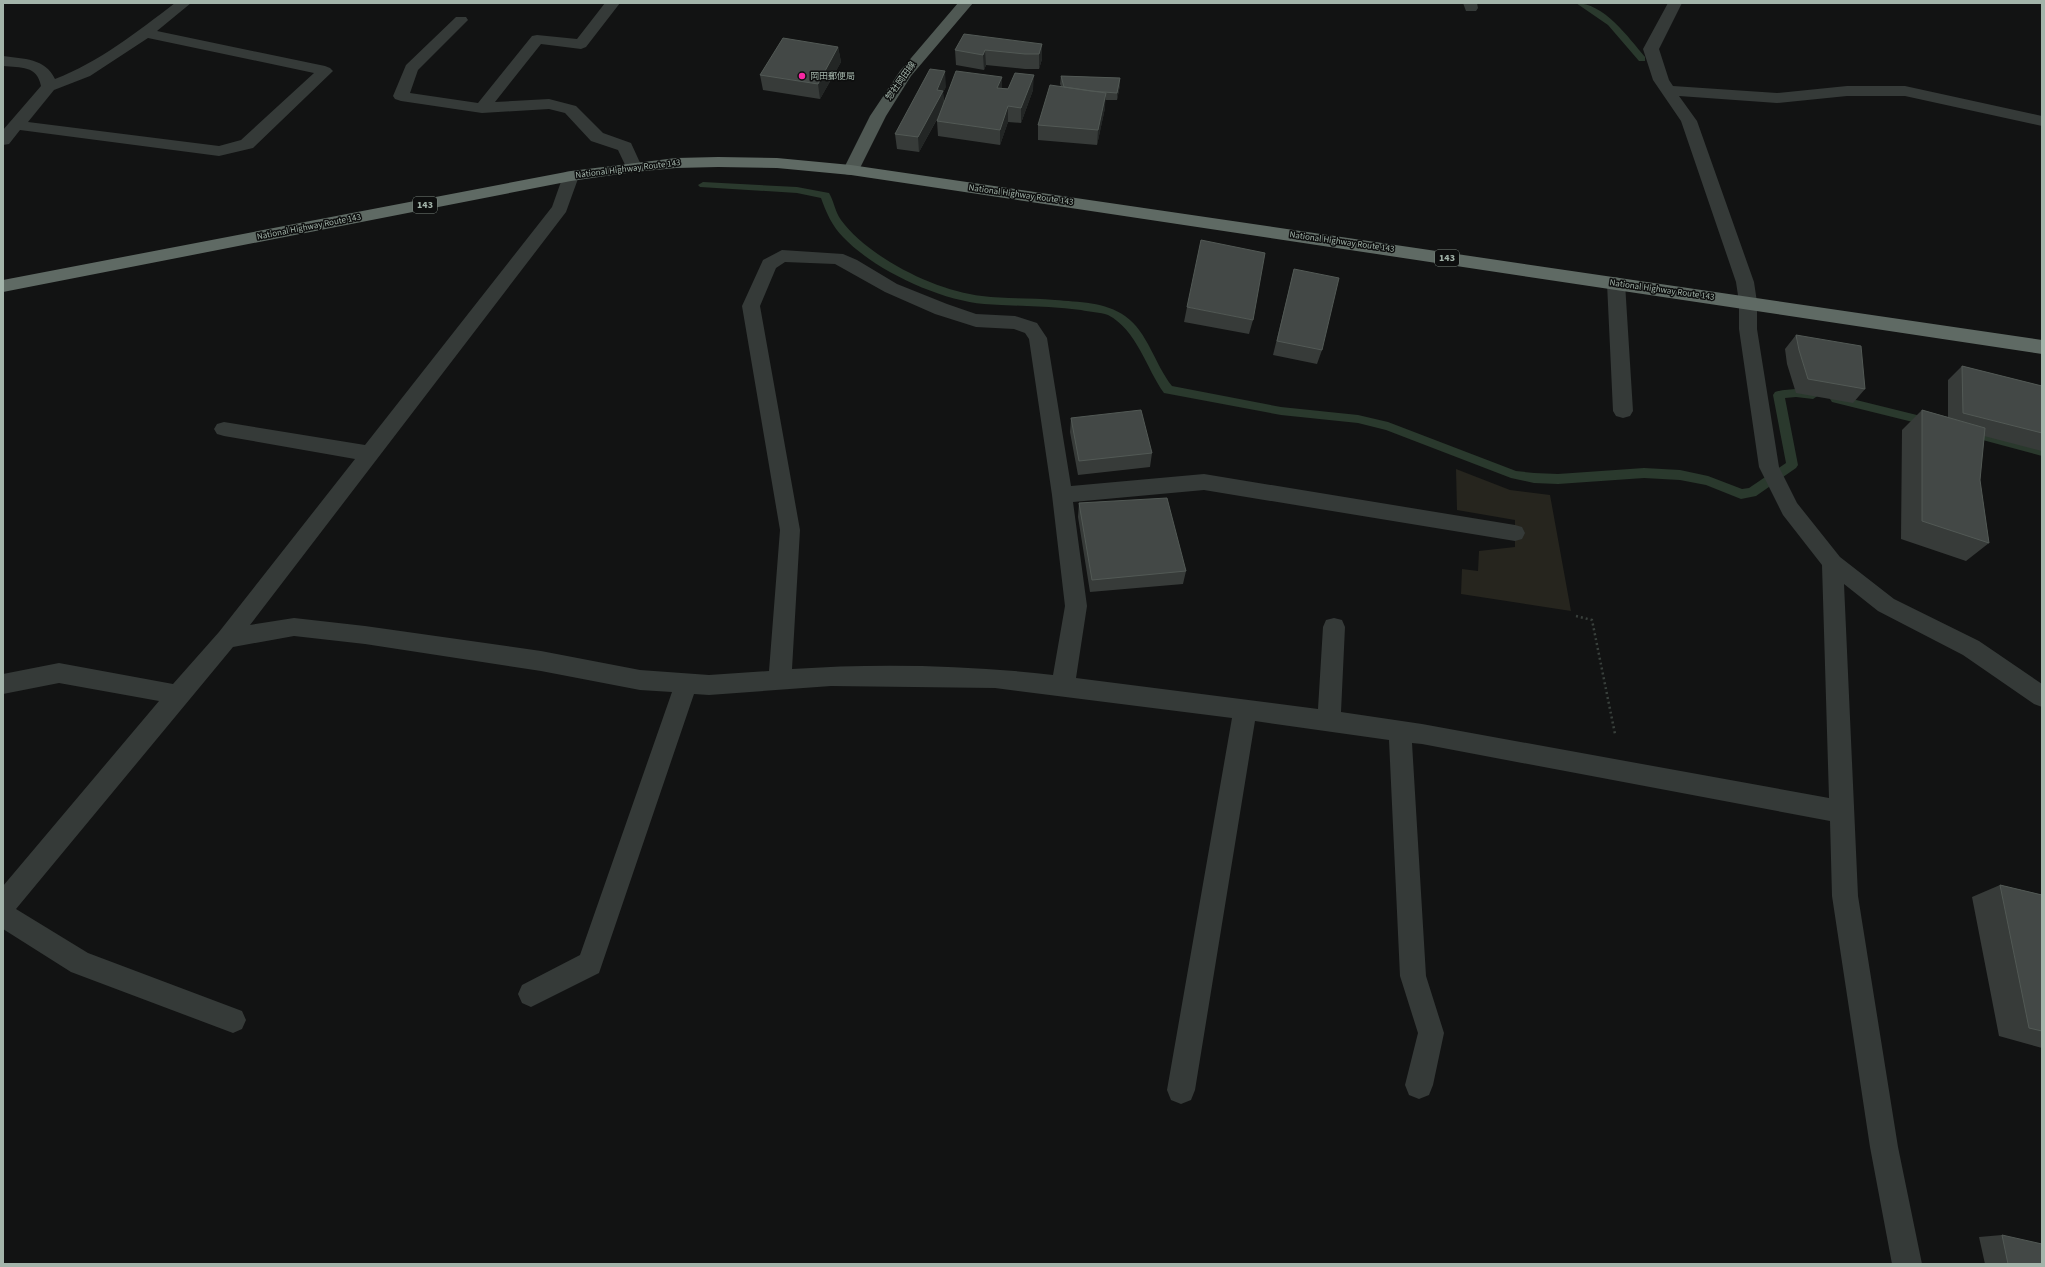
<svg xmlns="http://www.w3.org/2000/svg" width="2045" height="1267" font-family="'Source Sans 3','Noto Sans JP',sans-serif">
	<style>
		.green { fill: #26251e }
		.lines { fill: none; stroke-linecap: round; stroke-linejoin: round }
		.stream { fill: #2a392d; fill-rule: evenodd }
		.path { stroke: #39403c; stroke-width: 2.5; stroke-dasharray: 2 3; stroke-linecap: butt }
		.minor { fill: #353a38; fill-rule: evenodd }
		.major { fill: #4f5853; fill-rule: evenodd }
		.highway { fill: #5f6a64; fill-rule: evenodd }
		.wall { fill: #373b39 }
		.shaded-wall { fill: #232625 }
		.building { fill: #434846; stroke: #525955 }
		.poi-dot { fill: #f727a2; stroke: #0d0e0e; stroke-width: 1.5 }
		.labels { text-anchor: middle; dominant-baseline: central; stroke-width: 3; stroke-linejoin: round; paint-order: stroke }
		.far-poi-label { font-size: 9px; fill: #a3b4aa; stroke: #0d0e0e; text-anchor: start }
		.far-street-label { font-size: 9px; fill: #a3b4aa; stroke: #0d0e0e }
		.shield { fill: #0d0e0e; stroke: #76827b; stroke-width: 1 }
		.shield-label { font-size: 10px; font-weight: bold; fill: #a3b4aa }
	</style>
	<rect width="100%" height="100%" fill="#121313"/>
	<path class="green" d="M1456 469 1510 490 1550 495 1571 611 1461 594 1462 569 1478 571 1479 551 1515 547V520L1457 510Z"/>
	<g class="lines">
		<path class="stream" d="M1576 3C1604 3 1628 37 1645 57V61H1639L1608 25Z
			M703 182 797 187 829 193C834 201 835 212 841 220 869 258 936 291 982 296 1006 299 1031 298 1055 300 1078 302 1106 302 1125 316 1148 332 1155 365 1172 386L1281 407 1358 415 1388 422 1516 471 1534 473 1558 474 1644 468 1680 470 1708 476 1742 489 1749 488 1786 463 1773 395 1775 392C1784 389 1814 386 1819 395L1813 399 1796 397 1785 398 1798 465 1796 468 1756 496 1741 499 1706 485 1680 480 1644 478 1558 484 1534 483 1511 478 1386 430 1358 423 1281 415 1164 393C1146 368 1137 330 1108 315 1100 312 1090 312 1081 310 1049 306 1016 306 984 304 939 300 874 270 843 237 832 226 826 212 821 198L797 193 700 187 698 185Z
			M1836 395 1929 418 1933 419 1935 422 1933 425 1929 426 1832 402 1830 399Z
			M1968 428 2042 446V456L1964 435 1962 432 1964 429Z"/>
		<path class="path" d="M1576 616 1592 620 1615 734"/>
		<path class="minor" d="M175 3H191L157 31 325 66 330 68 333 71 253 148 219 156 20 130 9 144 3 145V130L41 86C37 65 21 68 3 66V56C24 59 45 58 55 79 99 62 137 32 175 3ZM148 38 314 73 241 140 219 146 28 122 54 90 90 76Z
			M605 3H620L586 47 581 49 541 44 495 102 549 99 576 106 603 133 631 143 642 167 640 171 634 172 628 171 618 150 591 141 565 113 549 109 482 113 401 101 395 99 393 96 406 65 456 17H466L468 20 418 70 410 93 478 103 532 36 537 35 577 39Z
			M1463 3H1477L1478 8 1476 11H1466Z
			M1668 3H1682L1659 49 1669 80 1673 86 1777 93 1847 86H1905L2042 116V126L1905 96H1847L1777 103 1679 96 1697 121 1754 282 1757 302V329L1779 467 1797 503 1840 557 1894 599 1979 641 2042 684V707L2034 704 1963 655 1878 611 1844 584 1858 896 1898 1147 1922 1264H1892L1870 1147 1832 896 1830 821 1422 744 1412 743 1426 976 1444 1033 1433 1085 1429 1095 1419 1099 1409 1095 1405 1085 1418 1033 1400 976 1389 740 1255 721 1195 1090 1191 1100 1181 1104 1171 1100 1167 1090 1232 718 995 688 831 686 709 695 694 694 599 973 531 1007 522 1003 518 994 522 985 580 955 672 692 640 690 541 671 365 644 294 636 233 647 16 909 88 953 242 1011 246 1020 242 1029 233 1033 71 972 3 929V886L159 701 59 683 3 694V674L59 663 173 684 219 632 355 459 224 436 217 434 214 429 217 424 224 422 365 445 552 207 563 176 565 172 571 171 577 172 579 176 566 212 250 625 294 618 365 626 541 651 640 670 709 675 769 671 780 530 742 306 763 260 782 250 843 254 857 260 897 284 947 304 976 314 1015 316 1037 323 1047 338 1071 486 1204 474 1515 525 1522 527 1525 533 1522 539 1515 541 1204 490 1073 502 1087 606 1076 678 1318 709 1323 627 1326 620 1334 618 1342 620 1345 627 1341 712 1422 724 1829 798 1822 565 1783 515 1759 467 1739 329V302L1736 282 1681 121 1653 80 1643 49ZM785 262 835 264 885 292 935 314 976 327 1014 329 1025 333 1029 339 1052 495 1065 606 1053 675C969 665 877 663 792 669L800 530 760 306 776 268Z
			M1616 277 1622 279 1625 283 1633 411 1630 416 1623 418 1616 416 1613 411 1607 283 1610 279Z"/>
		<path class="major" d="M958 3H973L911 76 886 116 857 174 851 175 845 174 843 170 870 116 900 71Z"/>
		<path class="highway" d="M718 157 777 158 851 165 2042 340V354L851 175 777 168 718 167 676 168 634 172 571 181 3 292V280L571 171 676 158Z"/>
	</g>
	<path class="wall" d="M1042 44V59L1039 69H1025L986 65 984 70 956 65 955 50Z
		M838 47 841 62 820 99 763 90 760 75Z
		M1061 76 1120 78V85L1117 100H1105V108L1097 145 1038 140V125L1061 86 1060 84Z
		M946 87 943 92 944 103 1002 88 1033 90 1021 123 1008 122 1000 145 938 136 937 121 940 114 919 152 897 149 895 134Z
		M1294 269 1322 350 1317 364 1273 355Z
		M1187 307 1253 320 1249 334 1184 322Z
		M1796 335 1865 389 1853 403 1796 393 1787 364 1785 349Z
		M1962 366 2042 386V451L1984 436 1980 480 1989 543 1966 561 1901 539 1902 430 1922 410 1948 417V380Z
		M1071 418 1152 453 1150 467 1078 475 1070 432Z
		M1079 503 1186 571 1183 584 1090 592 1078 517Z
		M2000 885 2042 895V1048L1999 1036 1972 897Z
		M2002 1235 2042 1264H1985L1979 1237Z"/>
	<path class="shaded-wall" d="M1042 44V59L1039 69V54Z
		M838 47 841 62 820 99 818 84Z
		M985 50 986 65 984 70 983 55Z
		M945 71 946 87 943 92 944 106 919 152 918 137Z
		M1034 75 1033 90 1021 123V108Z
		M1002 77V92L997 88Z
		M1120 78V85L1117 100V93Z
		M1106 93 1105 108 1097 145 1098 130Z
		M1008 106V122L1000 145V130Z"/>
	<path class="building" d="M964 34 1042 44 1039 54H1025L985 50 983 55 955 50Z
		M783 38 838 47 818 84 760 75Z
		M930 69 945 71 937 90 943 91 918 137 895 134Z
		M956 71 1002 77 997 88 1008 89 1015 73 1034 75 1021 108 1008 106 1000 130 937 121Z
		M1061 76 1120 78 1117 93 1091 91 1064 87Z
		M1050 85 1106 93 1098 130 1038 125Z
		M1201 240 1265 253 1253 320 1187 307Z
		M1294 269 1339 278 1322 350 1277 341Z
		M1796 335 1861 346 1865 389 1808 379 1799 350Z
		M1962 366 2042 386V433L1963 413Z
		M1141 410 1152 453 1079 461 1071 418Z
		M1922 410 1985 428 1980 480 1989 543 1922 521Z
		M1167 498 1186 571 1092 580 1079 503Z
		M2000 885 2042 895V1031L2029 1028Z
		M2002 1235 2042 1244V1264H2008Z"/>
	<circle class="poi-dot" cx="802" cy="76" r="4"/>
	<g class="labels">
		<g class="far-poi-label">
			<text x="810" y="76">岡田郵便局</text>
		</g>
		<g class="far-street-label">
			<text transform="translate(901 81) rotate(-55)">惣社岡田線</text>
			<text transform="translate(628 169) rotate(-7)">National Highway Route 143</text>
			<text transform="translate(1021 195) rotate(8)">National Highway Route 143</text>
			<text transform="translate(309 227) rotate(-11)">National Highway Route 143</text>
			<text transform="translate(1342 242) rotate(8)">National Highway Route 143</text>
			<text transform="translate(1662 290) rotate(8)">National Highway Route 143</text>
		</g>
		<g class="shield">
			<rect x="413" y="197" width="24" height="16" rx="3"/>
			<rect x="1435" y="250" width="24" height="16" rx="3"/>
		</g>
		<g class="shield-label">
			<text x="425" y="205">143</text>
			<text x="1447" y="258">143</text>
		</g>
	</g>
	<rect width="2045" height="1267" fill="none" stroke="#a3b4aa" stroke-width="8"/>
</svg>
